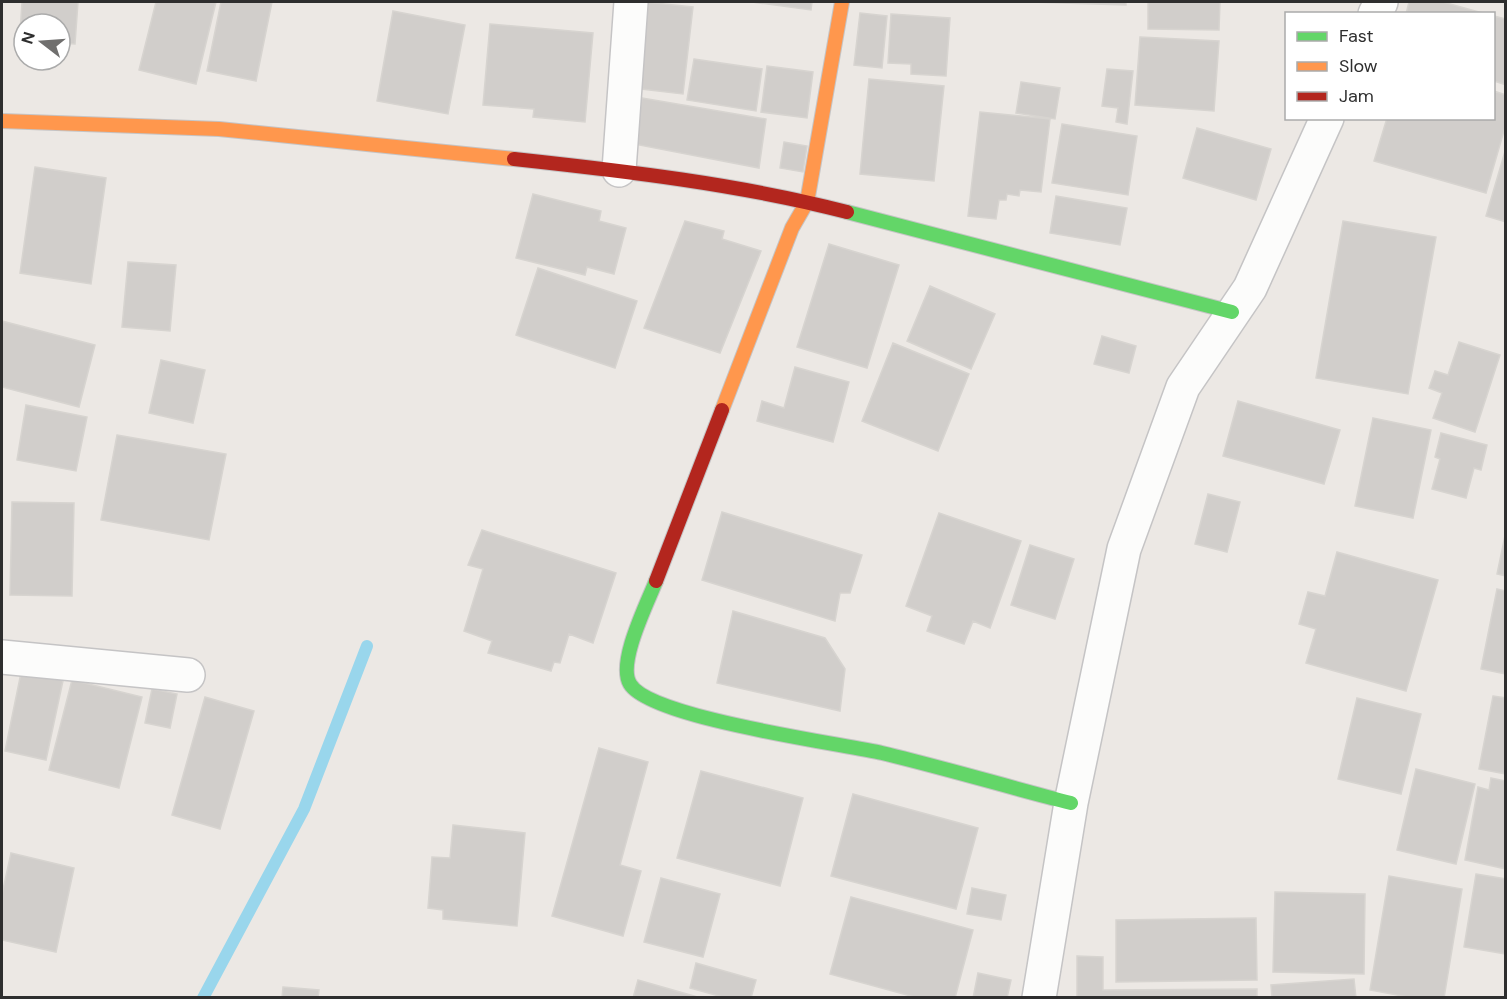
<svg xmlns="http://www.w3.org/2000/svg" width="1507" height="999" font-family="'DM Sans',sans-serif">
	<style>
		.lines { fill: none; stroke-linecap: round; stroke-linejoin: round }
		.stream { stroke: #99d6ec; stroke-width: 12 }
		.building { fill: #d1cecb; stroke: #d7d4d0; stroke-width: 1.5 }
		.street-casing { stroke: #c5c4c5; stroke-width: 36 }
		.fast-casing { stroke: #c5c4c5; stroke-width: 16 }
		.slow-casing { stroke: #c5c4c5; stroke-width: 16 }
		.jam-casing { stroke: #c5c4c5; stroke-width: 16 }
		.street { stroke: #fcfcfb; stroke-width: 33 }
		.fast { stroke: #63d668; stroke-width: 14 }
		.slow { stroke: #ff974d; stroke-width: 14 }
		.jam { stroke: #b3261e; stroke-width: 14 }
	</style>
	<rect width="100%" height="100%" fill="#ece8e4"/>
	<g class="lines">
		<path class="stream" d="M203 998 304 809 367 646"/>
	</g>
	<path class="building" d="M22 2H78L75 44 60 43V24H24V50H19Z
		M156 2H216L196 84 139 70Z
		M221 2H272L256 81 207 71Z
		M645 2 693 7 683 94 633 88Z
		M752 2H812L811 10Z
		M1030 2H1126V5Z
		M1148 2H1220L1219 30 1148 29Z
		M1409 2H1443L1486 14H1406Z
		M393 11 465 25 448 114 377 101Z
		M860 13 887 16 882 68 854 65Z
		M891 14 950 18 946 76 911 74V64L888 63Z
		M1494 16 1506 19V85L1494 81Z
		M490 24 593 33 585 122 533 117 534 109 483 105Z
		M1140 37 1219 41 1214 111 1135 105Z
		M694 59 762 69 756 111 687 100Z
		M767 66 813 72 807 118 761 112Z
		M1107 69 1133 71 1127 124 1116 122 1118 108 1102 106Z
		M869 79 944 86 934 181 860 174Z
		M1021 82 1060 88 1055 119 1016 113Z
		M1494 91 1506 95V124L1486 193 1374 161 1387 118H1494Z
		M642 98 766 119 759 168 634 144Z
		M980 112 1050 119 1041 192 1020 190 1019 196 1007 194 1006 200H999L996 219 968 216Z
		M1062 124 1137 136 1128 195 1052 183Z
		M1197 128 1271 149 1256 200 1183 178Z
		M784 142 807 146 803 172 780 168Z
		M1506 148V222L1486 216Z
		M35 167 106 178 91 284 20 273Z
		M533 194 601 211 599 221 626 228 614 274 587 267 585 275 516 258Z
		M1056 196 1127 208 1120 245 1050 233Z
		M685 221 724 231 722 239 761 251 720 353 644 328Z
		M1343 221 1436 237 1408 394 1316 378Z
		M829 244 899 265 867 368 797 347Z
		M128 262 176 265 170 331 122 327Z
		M538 268 637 301 615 368 516 335Z
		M930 286 995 314 971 369 907 341Z
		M2 321 95 345 79 407 2 387Z
		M1102 336 1136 346 1129 373 1094 364Z
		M1459 342 1500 355 1475 432 1433 418 1442 393 1429 388 1435 371 1448 375Z
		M893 343 969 374 938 451 862 421Z
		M161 360 205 370 193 423 149 413Z
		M795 367 849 382 833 442 757 421 762 401 784 408Z
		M1238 401 1340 430 1324 484 1223 456Z
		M26 405 87 417 76 471 17 460Z
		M1373 418 1431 430 1413 518 1355 506Z
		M1441 433 1487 445 1481 470 1474 468 1466 498 1432 489 1440 459 1435 457Z
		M117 435 226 454 209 540 101 520Z
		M1208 494 1240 502 1227 552 1195 544Z
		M12 502 74 503 72 596 10 595Z
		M722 512 862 555 850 593H840L835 621 702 580Z
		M939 513 1021 541 990 628 973 621 964 644 927 631 932 616 906 606Z
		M482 530 616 573 593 643 569 634 560 663 554 662 551 671 488 653 492 641 464 631 483 569 468 565Z
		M1506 531V576L1497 574Z
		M1030 545 1074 559 1055 619 1011 605Z
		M1337 552 1438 580 1406 691 1306 663 1316 629 1299 624 1308 592 1325 596Z
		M1497 589 1506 591V674L1481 669Z
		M733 611 825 638 845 669 840 711 717 683Z
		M22 668 64 676 46 760 5 751Z
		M72 680 142 697 119 788 49 770Z
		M152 689 177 694 170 728 145 723Z
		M1493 696 1506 698V774L1479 769Z
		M205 697 254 711 220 829 172 815Z
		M1357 698 1421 714 1401 794 1338 779Z
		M599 748 648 762 620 865 641 871 623 936 552 916Z
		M1416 769 1475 784 1456 864 1397 850Z
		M701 771 803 798 780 886 677 858Z
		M1491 778 1506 781V869L1465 860 1478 787 1489 790Z
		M853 794 978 828 956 909 831 876Z
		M453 825 525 833 517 926 443 919V910L428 908 432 857 450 858Z
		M11 853 74 868 56 952 2 940V894Z
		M1476 874 1506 879V954L1464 947Z
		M1389 876 1462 889 1444 998H1413L1370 990Z
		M661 878 720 894 703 957 644 942Z
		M972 888 1006 895 1001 920 967 914Z
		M1275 892 1365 894 1364 974 1273 972Z
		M851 897 973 930 955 998H918L830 974Z
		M1256 918 1257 980 1116 982V920Z
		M1077 956 1103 957V990L1257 989V998H1077Z
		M696 963 756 980 751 998H726L690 988Z
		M978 973 1011 980 1007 998H973Z
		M1354 979 1356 998H1272L1271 985Z
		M638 980 701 998H633Z
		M283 987 319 990 318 998H282Z"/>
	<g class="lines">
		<g class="street-casing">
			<path id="street" d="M1375 14 1381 2
				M619 170 631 2
				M2 657 188 675
				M1039 998 1071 803 1124 549 1183 387 1250 288 1327 118"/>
		</g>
		<g class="fast-casing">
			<path id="fast" d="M847 212 1232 312
				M656 581C647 604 617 663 630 684 650 718 837 743 882 753 945 768 1008 787 1071 803"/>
		</g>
		<g class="slow-casing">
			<path id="slow" d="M2 121 219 129 514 159
				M722 410 792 228 807 202 842 2"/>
		</g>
		<g class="jam-casing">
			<path id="jam" d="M514 159C625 171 739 184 847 212
				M656 581 722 410"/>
		</g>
		<use href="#street" class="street"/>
		<use href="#fast" class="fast"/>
		<use href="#slow" class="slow"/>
		<use href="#jam" class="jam"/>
	</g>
	<rect width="1507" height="999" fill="none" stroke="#2e2e2e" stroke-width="6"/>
	<rect x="1285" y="12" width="210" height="108" fill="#ffffff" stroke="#ababab" stroke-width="1.5"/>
	<rect x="1297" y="32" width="30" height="9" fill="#63d668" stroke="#ababab" stroke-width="1.5"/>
	<text x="1339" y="42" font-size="18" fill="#2e2e2e">Fast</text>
	<rect x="1297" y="62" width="30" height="9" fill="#ff974d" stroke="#ababab" stroke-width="1.5"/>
	<text x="1339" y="72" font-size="18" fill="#2e2e2e">Slow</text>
	<rect x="1297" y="92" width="30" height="9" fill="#b3261e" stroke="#ababab" stroke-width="1.5"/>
	<text x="1339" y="102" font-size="18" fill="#2e2e2e">Jam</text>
	<g transform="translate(42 42) rotate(287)"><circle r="28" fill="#ffffff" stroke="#ababab" stroke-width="1.5"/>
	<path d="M0-4.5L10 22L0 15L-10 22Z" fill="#706f6e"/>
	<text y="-9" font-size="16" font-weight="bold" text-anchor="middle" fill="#2e2e2e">N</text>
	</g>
</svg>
